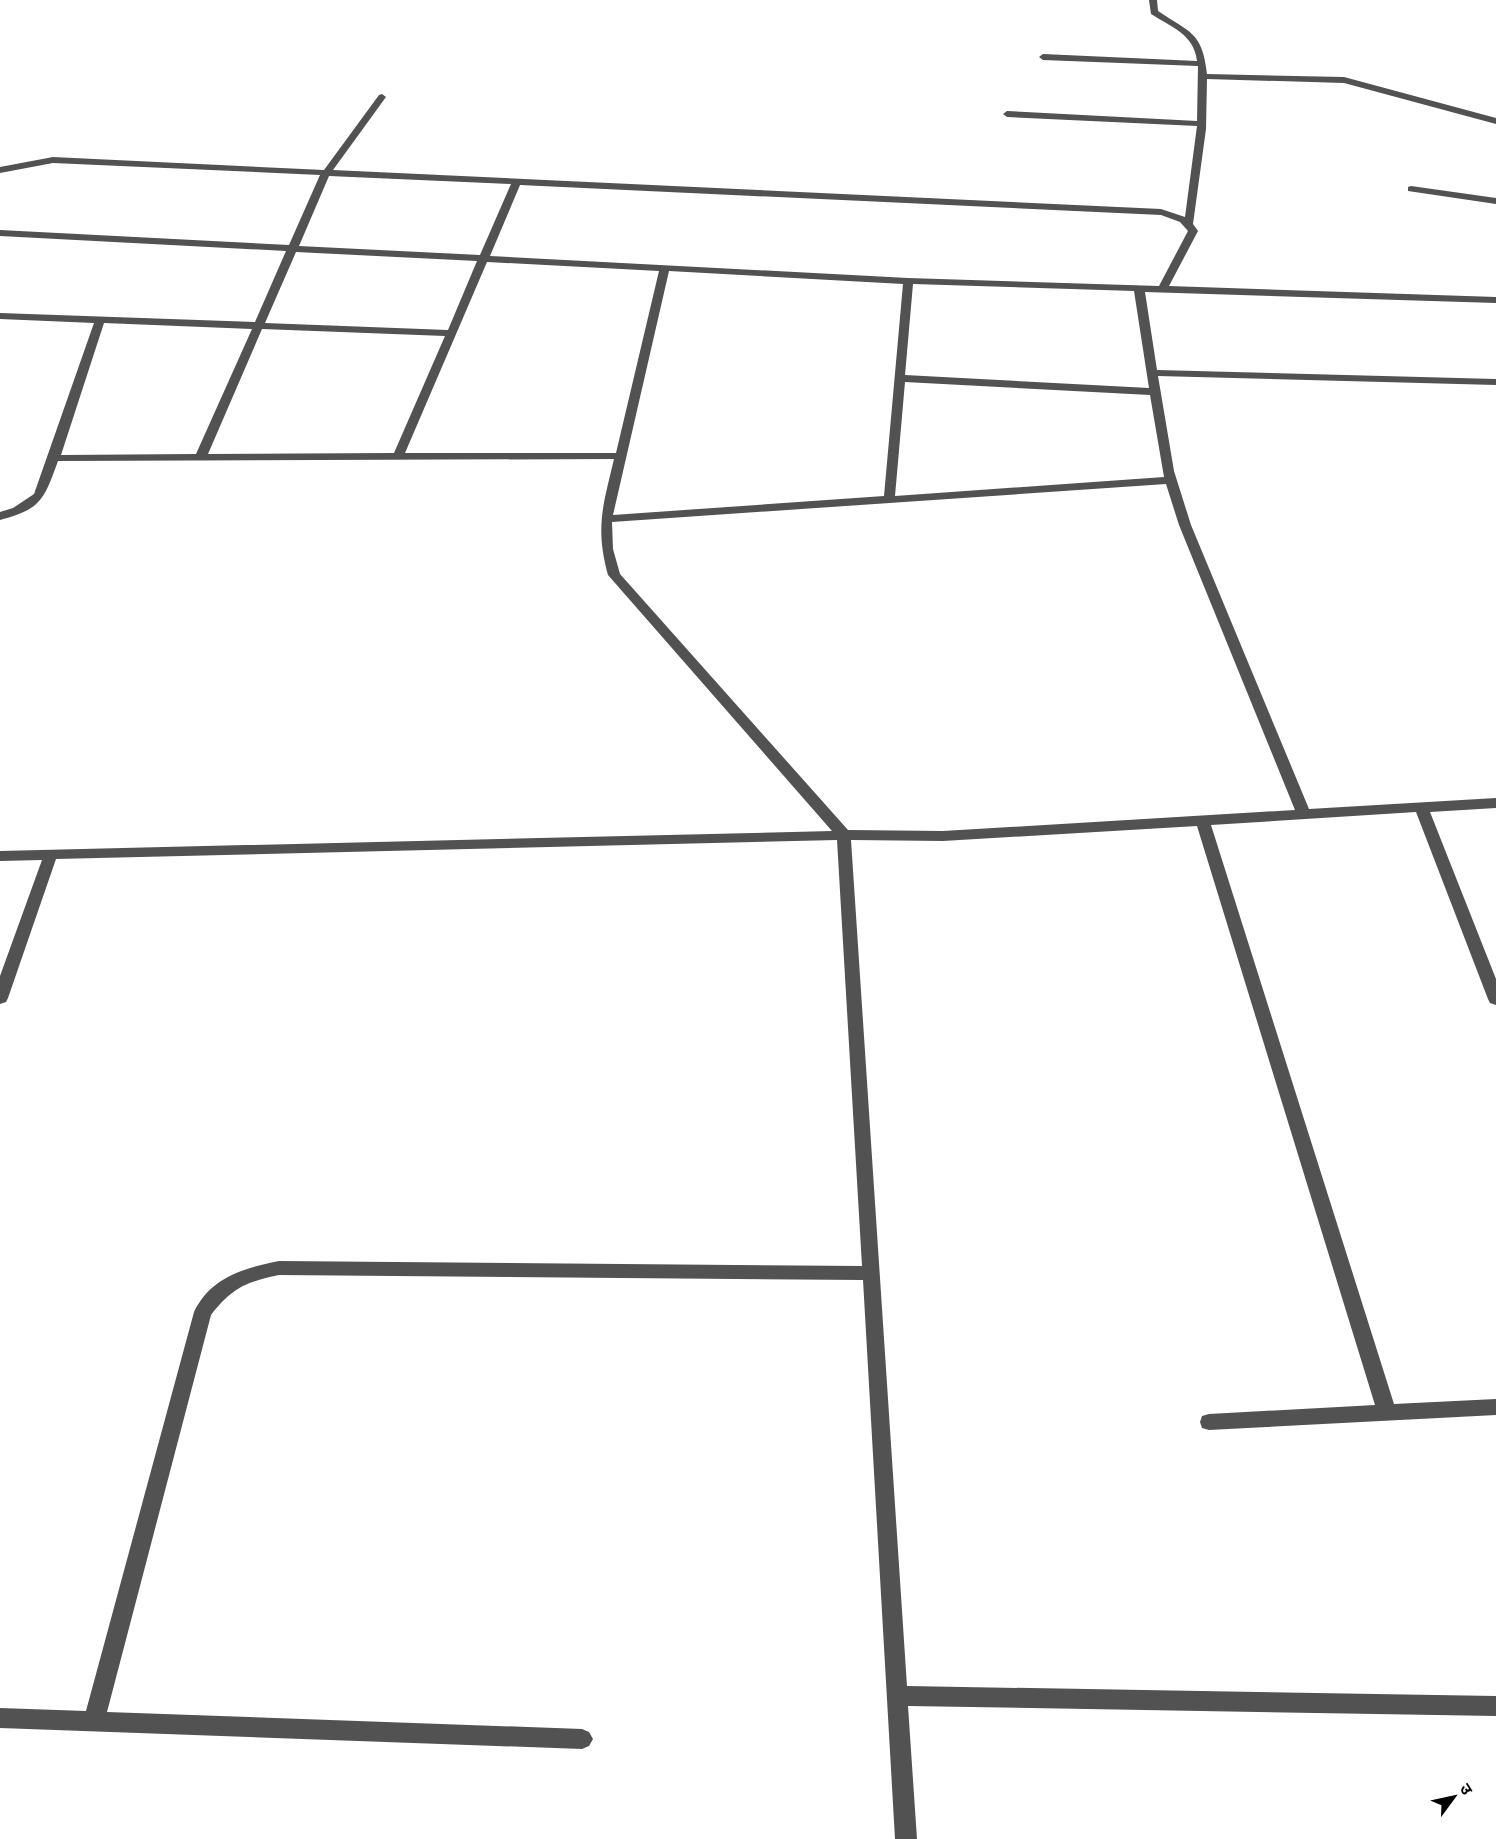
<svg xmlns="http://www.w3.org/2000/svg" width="1496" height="1839" font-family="Helvetica,'Noto Sans Devanagari',sans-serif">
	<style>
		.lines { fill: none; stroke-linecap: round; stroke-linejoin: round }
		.minor { fill: #525252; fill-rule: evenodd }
	</style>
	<rect width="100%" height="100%" fill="#fff"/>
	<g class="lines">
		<path class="minor" d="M1149 0H1157L1158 11C1190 33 1202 31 1207 74L1344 77 1496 118V124L1344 83 1207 79 1206 129 1193 224 1198 231 1169 286 1496 297V303L1145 292 1157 370 1496 379V385L1158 376 1174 471 1191 525 1309 809 1496 798V808L1430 812 1496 979V1005L1490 1003 1488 999 1416 812 1211 825 1394 1404 1496 1399V1415L1209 1430 1202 1428 1200 1422 1202 1416 1209 1414 1375 1405 1197 826 943 841 851 840 907 1686 1496 1696V1716L908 1706 917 1839H895L863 1280 279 1275C246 1282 232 1288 211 1315L107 1712 582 1729 589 1732 593 1739 589 1746 582 1749 0 1728V1708L86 1711 194 1312C211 1277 244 1268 279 1261L862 1266 837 840 56 859 8 998 6 1002 0 1004V976L42 860 0 861V851L832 831 608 575C595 527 603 506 614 459L58 461C44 499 42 509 0 520V512L13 508 34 494 94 323 0 319V313L255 322 286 251 0 236V230L289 245 320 175 53 163 0 173V167L53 157 324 170 379 95 382 94 386 97 333 170 1161 209 1185 217 1197 126 1007 117 1003 114 1007 111 1197 121 1198 66 1043 60 1039 57 1043 54 1197 61C1194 34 1171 27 1151 14ZM329 176 511 184 480 255 299 246ZM520 185 1161 215 1180 222 1188 231 1159 286 908 278 490 256ZM296 252 477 261 448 330 265 323ZM487 262 659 271 616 453H405ZM669 271 903 284 884 496 613 515ZM913 284 1134 291 1149 388 905 375ZM104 323 252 329 196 454 61 455ZM262 329 445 336 394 453 208 454ZM905 382 1150 395 1164 477 895 496ZM1166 484 1179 525 1295 810 943 831 848 830 620 574 613 549 612 522Z
			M1411 186 1496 198V204L1408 191V187Z"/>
	</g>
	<g transform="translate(1454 1797) rotate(57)" stroke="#ffffff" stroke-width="4.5" paint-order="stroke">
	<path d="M0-4.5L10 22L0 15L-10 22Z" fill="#000000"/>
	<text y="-9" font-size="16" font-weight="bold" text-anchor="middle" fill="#000000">उ</text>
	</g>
</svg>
